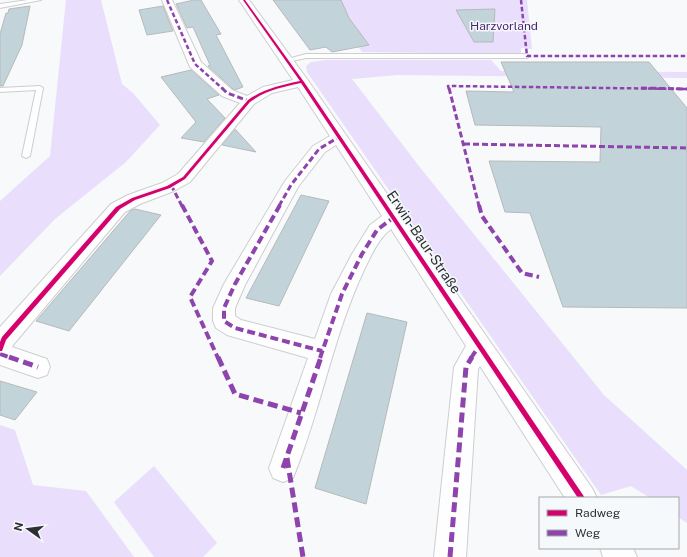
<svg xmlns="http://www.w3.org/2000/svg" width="687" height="557" font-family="'Public Sans',sans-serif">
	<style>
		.green { fill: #e9defc }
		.building { fill: #c2d4da; stroke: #b7b9ba }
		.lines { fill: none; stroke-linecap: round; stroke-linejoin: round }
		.service-casing { stroke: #cccecf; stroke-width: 2 }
		.minor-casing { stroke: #cccecf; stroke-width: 2 }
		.service { fill: #fefefe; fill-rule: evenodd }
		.minor { fill: #fefefe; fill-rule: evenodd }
		.quiet-far3 { stroke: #8e44ad; stroke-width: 2.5; stroke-dasharray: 4.5 2.5; stroke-linecap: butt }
		.quiet-far2 { stroke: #8e44ad; stroke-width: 3; stroke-dasharray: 6 3; stroke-linecap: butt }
		.quiet-far1 { stroke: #8e44ad; stroke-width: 4; stroke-dasharray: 8 4; stroke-linecap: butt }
		.quiet { stroke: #8e44ad; stroke-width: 5; stroke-dasharray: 10 5; stroke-linecap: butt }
		.cycleway-casing { stroke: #f6f9fc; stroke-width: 3 }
		.cycleway { fill: #d6006c; fill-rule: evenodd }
		.labels { text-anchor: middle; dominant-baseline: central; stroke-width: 3; stroke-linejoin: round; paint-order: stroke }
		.far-park-label { font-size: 12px; fill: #4a2570; stroke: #f6f9fc }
		.street-label { font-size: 14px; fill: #2e2f30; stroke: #f6f9fc }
	</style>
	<rect width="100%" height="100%" fill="#f7f9fb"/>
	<path class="green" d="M66 0H101L122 84 133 93 160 125 126 162 55 219 0 276V201L50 156Z
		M323 0H527L532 49 521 48V53H434L362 52Z
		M326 60H491L501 71 687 72V78L397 75 352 79 422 170 604 395 687 470V523L678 517V498H650L631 486 601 495 307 72 306 66 311 62Z
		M0 425 15 430 33 485 86 491 134 557H0Z
		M154 466 217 543 203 557H154L114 502Z"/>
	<path class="building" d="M194 0H201L221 34 216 35 243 87 235 90 233 89 208 66 210 65 193 27 187 28 176 4Z
		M273 0H341L349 18 369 45 332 52 326 47 310 50Z
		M30 6 22 45 3 86H0V34L6 13H8L9 9Z
		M163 6 173 31 147 35 139 10Z
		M495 9 493 42H474L456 10Z
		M501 62H649L687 108V308L563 307 530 213 505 212 489 161 600 162 601 127 475 125 466 91 514 92Z
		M191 70 219 95 207 99 225 118 204 142 181 138 196 122 161 77Z
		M235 129 256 152 222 145Z
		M301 195 329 201 279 306 246 298Z
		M135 209 161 215 69 331 36 321 131 210Z
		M367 313 407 322 366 504 315 488Z
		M0 381 37 392 15 420 0 415Z"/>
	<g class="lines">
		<g class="service-casing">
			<path id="service" d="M28 0H41L0 8V4Z
				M306 54H527L530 56 527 58H306L287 62 284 60Z
				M40 86 43 88 30 156 26 158 22 156 36 90 0 92V88Z"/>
		</g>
		<g class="minor-casing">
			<path id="minor" d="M162 0H172L201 62 232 90 247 96 263 87 293 80 239 0H249L307 79 592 488 597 498H565L480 366 478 369 466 557H434L454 367 466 346 391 229C378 239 371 256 364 270 333 336 321 410 293 478L283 482 273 478 269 468 308 358 227 335 216 328 213 321V308L224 284 285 181 313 146 330 136 298 87 272 93 254 104 190 182 174 191 140 204 125 212 13 345 12 347 47 359 50 367 47 375 38 378 0 365V327L111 204 128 195 162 183 178 174 240 103 222 96 190 67ZM336 145 382 216 370 225 352 254 331 294 315 339 241 320 235 316V308L245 285 298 187 325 152Z
				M600 548H633L637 557H603Z"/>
		</g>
		<use href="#service" class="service"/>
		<use href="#minor" class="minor"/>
		<path class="quiet-far3" d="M167 0 195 64 223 89
			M521 0 527 56H687
			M449 89 448 86 687 89"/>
		<path class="quiet-far2" d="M222 88 227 93 249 101
			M449 88 479 206
			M641 88 687 89
			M464 144 687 148
			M171 185 182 206
			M279 206 291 185 319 149 339 137"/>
		<path class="quiet-far1" d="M182 205 212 261 190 297 218 358
			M280 205 235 284 224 308V321L235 328 322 351
			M479 205 482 216 522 273 539 277
			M0 354 12 358
			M320 358 342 294 362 254 377 230 393 218
			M471 358 479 346"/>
		<path class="quiet" d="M9 357 38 367
			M218 357 235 394 301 413
			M287 458 303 557
			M283 468 321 357
			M450 557 466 367 472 357"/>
		<g class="cycleway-casing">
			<path id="cycleway" d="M243 0H245L304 82 585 498H578L301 83C283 87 266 90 250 102L185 179 170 188 135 200 120 209 6 340 2 351H0V342L2 337 116 207 132 198 167 186 183 177 248 100C264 89 281 85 300 81Z"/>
		</g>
		<use href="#cycleway" class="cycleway"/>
	</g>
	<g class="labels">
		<g class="far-park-label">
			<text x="504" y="26">Harzvorland</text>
		</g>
		<g class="street-label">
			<text transform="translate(424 242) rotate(56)">Erwin-Baur-Straße</text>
		</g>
	</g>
	<rect x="539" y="497" width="140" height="52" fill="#f6f9fc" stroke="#a6a8aa"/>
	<rect x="547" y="510" width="20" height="6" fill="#d6006c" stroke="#a6a8aa"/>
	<text x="575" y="517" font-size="12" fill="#2e2f30">Radweg</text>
	<rect x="547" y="530" width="20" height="6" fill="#8e44ad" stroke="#a6a8aa"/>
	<text x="575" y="537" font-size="12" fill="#2e2f30">Weg</text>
	<g transform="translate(28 529) rotate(284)" stroke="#f6f9fc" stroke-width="3" paint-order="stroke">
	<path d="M0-3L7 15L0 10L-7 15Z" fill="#2e2f30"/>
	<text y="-6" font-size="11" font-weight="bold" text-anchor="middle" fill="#2e2f30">N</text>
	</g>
</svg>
